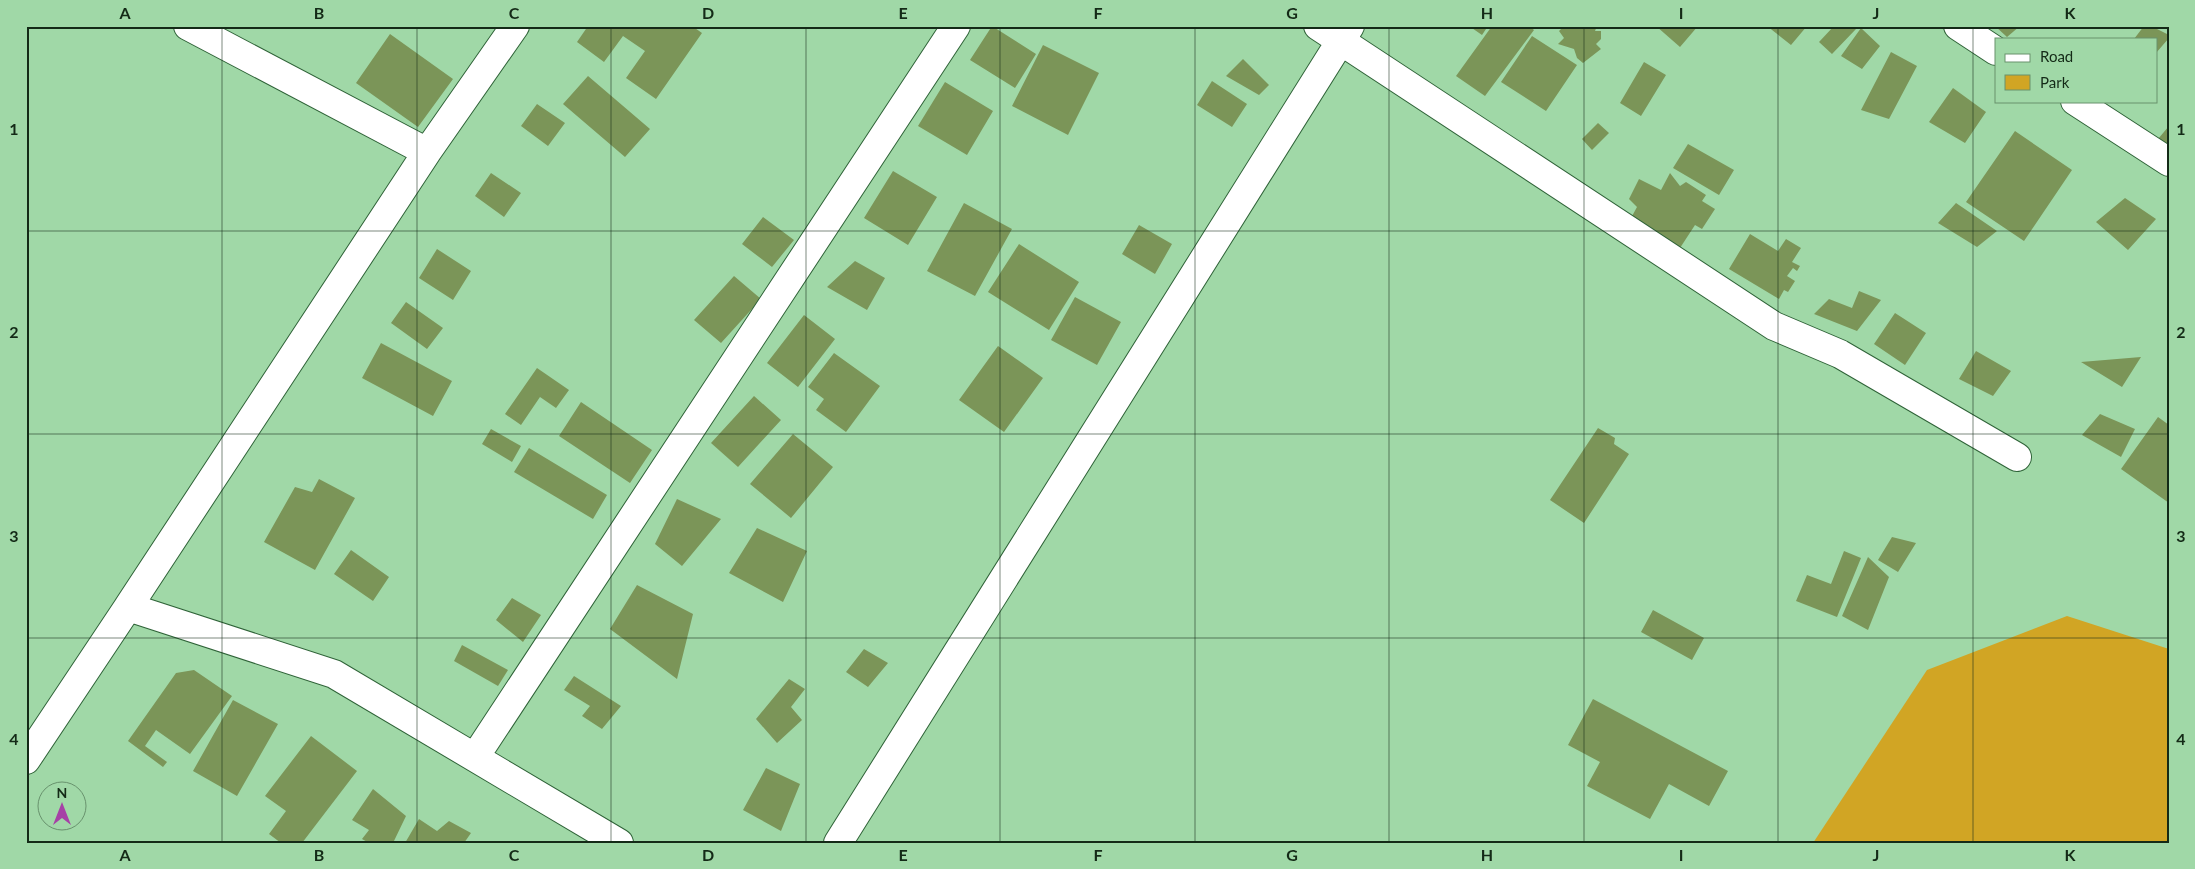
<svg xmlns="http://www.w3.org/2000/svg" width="2195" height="869" font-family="Lato,sans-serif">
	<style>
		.green { fill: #d1a524 }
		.building { fill: #7b9558 }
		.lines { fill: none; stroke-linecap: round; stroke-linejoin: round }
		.minor-casing { stroke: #2f6338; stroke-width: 30 }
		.minor { stroke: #fff; stroke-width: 28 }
		.grid { fill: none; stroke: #142a17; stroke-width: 1; stroke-opacity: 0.55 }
		.neatline { fill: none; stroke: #142a17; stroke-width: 2 }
		.grid-label { font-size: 16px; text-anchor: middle; font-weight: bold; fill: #142a17 }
	</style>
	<rect width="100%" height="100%" fill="#a0d8a7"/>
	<path class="green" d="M2067 616 2169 649V843H1813L1927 670Z"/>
	<path class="building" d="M588 26H692L702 33 656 99 626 78 645 51 623 36 604 62 577 42Z
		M992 26 1036 54 1015 88 970 60Z
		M1469 26H1488L1482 35Z
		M1492 26H1529L1534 30 1485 96 1456 76Z
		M1564 26H1597L1595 31H1601V39L1596 44 1601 49 1583 63 1577 58 1574 49 1558 44 1564 38 1559 31Z
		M1656 26H1698L1680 47Z
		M1767 26H1807L1791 45Z
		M1834 26H1853L1856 29 1832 54 1819 42Z
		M1995 26H2020L2007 37Z
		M2144 26H2151L2169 35V38L2156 53V39H2134Z
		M1861 28 1880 46 1862 69 1841 56Z
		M390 34 453 79 418 127 356 83Z
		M1532 36 1577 65 1546 111 1501 82Z
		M1043 45 1099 73 1068 135 1012 106Z
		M1891 52 1917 66 1889 119 1861 110Z
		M1243 59 1269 85 1259 95 1226 76Z
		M1644 62 1666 75 1641 116 1620 103Z
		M588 76 650 129 625 157 563 104Z
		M1212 81 1247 104 1232 127 1197 105Z
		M945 82 993 111 967 155 918 126Z
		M1953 88 1986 112 1965 143 1929 122Z
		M537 104 565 123 548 146 521 126Z
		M1598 123 1609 133 1592 150 1582 139Z
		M2169 126V146L2158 139Z
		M2015 131 2072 170 2024 241 1966 202Z
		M1688 144 1734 170 1719 195 1673 168Z
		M893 171 937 197 908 245 864 218Z
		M491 173 521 193 504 217 475 196Z
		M1670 173 1680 186 1686 182 1706 195 1702 201 1715 209 1702 229 1695 225 1680 248 1652 229 1645 234 1631 218 1637 207 1629 199 1639 179 1661 190Z
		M2125 198 2156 219 2128 250 2096 222Z
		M964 203 1012 229 975 296 927 271Z
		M1956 203 1997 231 1977 247 1938 223Z
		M763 217 794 240 772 267 742 244Z
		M1139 225 1172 244 1155 274 1122 254Z
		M1750 234 1778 251 1786 239 1801 248 1792 262 1800 266 1797 271 1793 268 1787 276 1795 281 1788 292 1784 290 1779 299 1729 269Z
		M1019 244 1079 282 1049 330 988 292Z
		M437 249 471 271 453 300 419 278Z
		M855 261 885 278 867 310 827 287Z
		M734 276 761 299 721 343 694 320Z
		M1859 291 1881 300 1857 331 1814 314 1829 299 1852 308Z
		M1075 297 1121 322 1097 365 1051 340Z
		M406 302 443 328 427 349 391 323Z
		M1895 313 1926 333 1905 365 1874 344Z
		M804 315 835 339 798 387 767 363Z
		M381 343 452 381 433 416 362 378Z
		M998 346 1043 378 1004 432 959 400Z
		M1976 351 2011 371 1993 396 1959 379Z
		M834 353 880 386 846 432 816 410 824 399 808 387Z
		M2141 357 2122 387 2081 362Z
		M537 368 569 390 556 408 540 397 521 425 505 414Z
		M754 396 781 420 738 467 711 443Z
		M581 402 652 450 630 483 559 436Z
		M2100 414 2135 429 2121 457 2082 435Z
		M2158 417 2169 425V503L2121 469Z
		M1598 428 1615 438 1614 444 1629 454 1584 523 1550 500Z
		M491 429 521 446 512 462 482 444Z
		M793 434 833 467 791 518 750 484Z
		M529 448 607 495 593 519 514 472Z
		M319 479 355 498 315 570 264 542 295 487 312 492Z
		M677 499 721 519 682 566 655 544Z
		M757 528 807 551 783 602 729 573Z
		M1892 537 1916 543 1898 572 1878 560Z
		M351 550 389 577 373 601 334 574Z
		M1844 551 1861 558 1837 617 1796 601 1807 575 1831 584Z
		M1868 557 1889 577 1868 630 1842 616Z
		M637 585 693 614 677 679 610 629Z
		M512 598 541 615 523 642 496 620Z
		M1653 610 1704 638 1692 660 1641 632Z
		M462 645 508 670 498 686 454 661Z
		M864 649 888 663 868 687 846 672Z
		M194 670 232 696 190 754 156 730 145 746 167 762 163 767 128 741 176 673Z
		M574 676 621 706 602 729 582 716 590 706 564 690Z
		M789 679 805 689 791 707 802 720 777 743 756 719Z
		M1593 699 1728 771 1709 806 1669 784 1650 819 1587 786 1600 762 1568 745Z
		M233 700 278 724 237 796 193 771Z
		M311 736 357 771 302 843H281L269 834 286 811 265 796Z
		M766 768 800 784 781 831 743 810Z
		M373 789 406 816 393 843H369L362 839 369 830 352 820Z
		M419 819 437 831 449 821 471 833 464 843H405Z"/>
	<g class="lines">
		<g class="minor-casing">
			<path id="minor" d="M188 26 427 152
				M1318 26 1774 326 1840 354 2017 457
				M1958 26 1996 51
				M2075 101 2169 162
				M128 607 427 152 515 26
				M475 757 956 26
				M26 760 128 607 334 674 619 843
				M838 843 1350 26"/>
		</g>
		<use href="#minor" class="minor"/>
	</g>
	<path class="grid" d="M222 26V843M417 26V843M611 26V843M806 26V843M1000 26V843M1195 26V843M1389 26V843M1584 26V843M1778 26V843M1973 26V843M26 231H2169M26 434H2169M26 638H2169"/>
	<rect width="2195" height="869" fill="none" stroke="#a0d8a7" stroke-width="55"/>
	<rect x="1995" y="38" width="162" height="65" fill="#a0d8a7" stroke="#68926d"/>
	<rect x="2005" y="54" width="25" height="8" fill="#ffffff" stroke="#68926d"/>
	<text x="2040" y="62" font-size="15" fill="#142a17">Road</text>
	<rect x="2005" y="75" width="25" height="15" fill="#d1a524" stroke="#68926d"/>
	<text x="2040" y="88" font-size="15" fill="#142a17">Park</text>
	<g transform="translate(62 806)"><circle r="24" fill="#a0d8a7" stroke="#68926d"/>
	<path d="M0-4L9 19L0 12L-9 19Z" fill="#a641a6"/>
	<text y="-8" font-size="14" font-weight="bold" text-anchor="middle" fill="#142a17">N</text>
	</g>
	<rect x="28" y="28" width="2140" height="814" class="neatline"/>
	<g class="grid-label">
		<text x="125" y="19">A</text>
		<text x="319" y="19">B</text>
		<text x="514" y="19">C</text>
		<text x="708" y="19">D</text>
		<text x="903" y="19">E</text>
		<text x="1098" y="19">F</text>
		<text x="1292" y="19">G</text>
		<text x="1487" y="19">H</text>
		<text x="1681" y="19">I</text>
		<text x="1876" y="19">J</text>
		<text x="2070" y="19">K</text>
		<text x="14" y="135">1</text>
		<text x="2181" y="135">1</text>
		<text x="14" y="338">2</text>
		<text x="2181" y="338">2</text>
		<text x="14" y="542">3</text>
		<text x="2181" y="542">3</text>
		<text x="14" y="745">4</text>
		<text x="2181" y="745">4</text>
		<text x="125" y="861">A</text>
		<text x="319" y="861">B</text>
		<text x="514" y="861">C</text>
		<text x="708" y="861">D</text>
		<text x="903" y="861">E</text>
		<text x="1098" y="861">F</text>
		<text x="1292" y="861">G</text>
		<text x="1487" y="861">H</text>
		<text x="1681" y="861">I</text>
		<text x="1876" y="861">J</text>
		<text x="2070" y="861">K</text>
	</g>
</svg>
